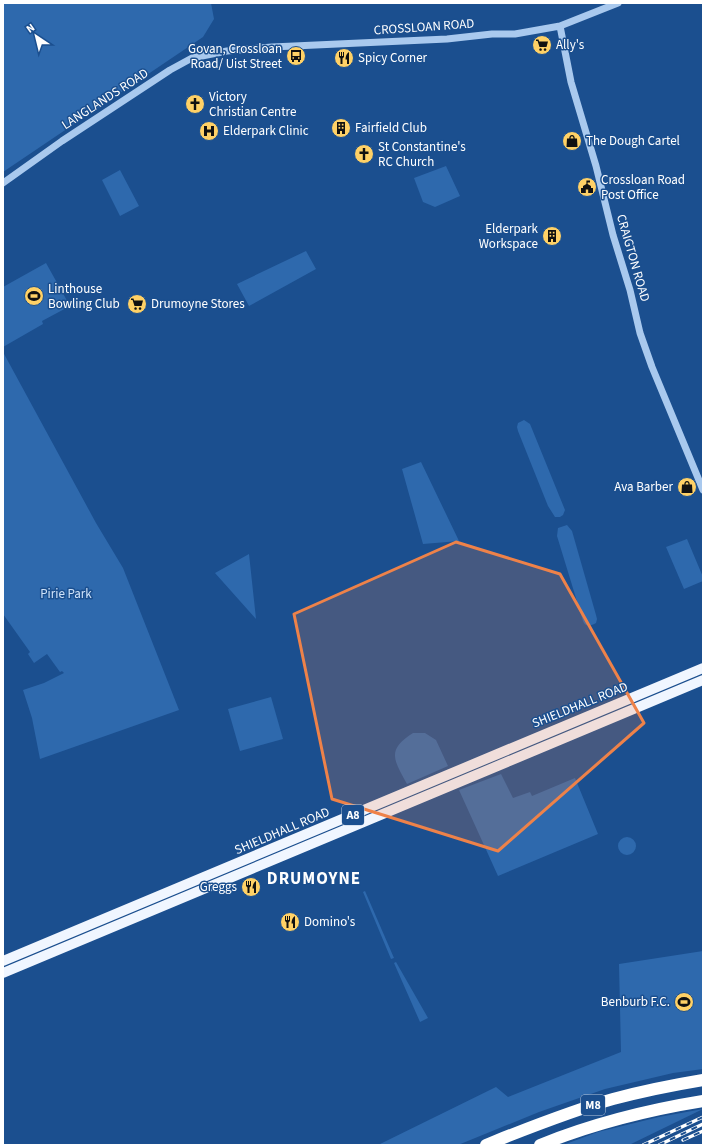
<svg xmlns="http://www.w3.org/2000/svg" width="706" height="1148" font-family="'Source Sans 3',sans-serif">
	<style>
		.green { fill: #2e69ad }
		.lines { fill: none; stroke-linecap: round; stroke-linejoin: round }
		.minor { stroke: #a9c9ee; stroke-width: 7 }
		.major { stroke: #f0f6ff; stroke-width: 10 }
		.highway { stroke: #fff; stroke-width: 12 }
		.rail-casing { stroke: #fff; stroke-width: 3.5 }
		.rail { stroke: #1b4f8f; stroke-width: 2; stroke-dasharray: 6; stroke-linecap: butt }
		.marked { fill: #ee8249; fill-opacity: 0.2; stroke: #ee8249; stroke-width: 3; stroke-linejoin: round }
		.labels { text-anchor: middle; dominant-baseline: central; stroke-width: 3; stroke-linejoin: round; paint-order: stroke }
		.shield { fill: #1b4f8f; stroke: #bbcadd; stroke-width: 1 }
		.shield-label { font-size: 12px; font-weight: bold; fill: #fff }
		.street-label { font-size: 13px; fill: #fff; stroke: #1b4f8f }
		.poi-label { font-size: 13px; fill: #fff; stroke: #1b4f8f; text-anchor: start }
		.park-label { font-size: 13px; fill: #cfe3fa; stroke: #1b4f8f }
		.district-label { font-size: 17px; font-weight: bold; letter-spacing: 1px; fill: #fff; stroke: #1b4f8f }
	</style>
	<rect width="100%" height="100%" fill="#1b4f8f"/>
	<path class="green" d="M3 3H211L214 19 203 37 3 172Z
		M446 166 460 196 435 207 423 202 414 178Z
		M120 170 139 206 120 216 102 180Z
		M306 251 316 269 249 306 237 284Z
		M46 263 70 306 42 321 43 324 3 347V287Z
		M3 352 96 523 123 568 179 710 40 759 32 718 23 690 44 683 64 673 62 671 60 672 47 654 34 663 28 654 30 652 3 614Z
		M524 420 530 424 565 510 563 515 560 517H555L548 506 518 431 517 427 518 423Z
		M421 462 459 541 423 544 402 469Z
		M567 525 572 531 596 615 597 619 596 623C591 626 585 627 583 621L557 536 558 528Z
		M687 539 703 577V581L684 589 666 547Z
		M249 554 256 619 215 573Z
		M271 697 283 739 240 751 228 709Z
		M413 733H425L436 740 448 766 407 784C394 760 386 750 413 733Z
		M501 774 513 798 530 792 532 796 575 778 598 834 498 876 459 790Z
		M618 846a9 9 0 1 1 18 0a9 9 0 1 1-18 0Z
		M365 891 394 958 391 959 363 892Z
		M703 951V1069L673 1073 605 1089 539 1112 458 1145H378L496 1087 508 1097 621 1052 619 964Z
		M396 962 428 1018 420 1022 394 963Z
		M703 1109 629 1145H563L598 1132 659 1117Z"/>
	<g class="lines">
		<path class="minor" d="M560 26 571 82 596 166 613 235 630 290 640 333 652 367 703 490
			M3 183 62 141 170 70 192 58 227 51 272 47 447 39 492 34H515L560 26 618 3"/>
		<path class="major" d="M3 961 703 668
			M3 973 703 680"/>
		<path class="highway" d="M486 1145 498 1140C536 1125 574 1110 613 1099 643 1091 673 1085 703 1080
			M540 1145C592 1124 647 1110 703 1101"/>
		<g class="rail-casing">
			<path id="rail" d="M683 1140 703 1131
				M643 1145 703 1117
				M659 1145 703 1124"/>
		</g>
		<use href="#rail" class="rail"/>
	</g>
	<path class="marked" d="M456 542 560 574 644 723 498 851 332 799 294 614Z"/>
	<defs>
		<g id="supermarket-disc" transform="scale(1)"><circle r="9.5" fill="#ffd166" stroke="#1b4f8f"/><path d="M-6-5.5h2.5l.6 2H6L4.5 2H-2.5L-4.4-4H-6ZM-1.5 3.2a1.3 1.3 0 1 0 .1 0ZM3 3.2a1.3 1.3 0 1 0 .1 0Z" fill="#111"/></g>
		<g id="bus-disc" transform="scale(1)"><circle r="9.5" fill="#ffd166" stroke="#1b4f8f"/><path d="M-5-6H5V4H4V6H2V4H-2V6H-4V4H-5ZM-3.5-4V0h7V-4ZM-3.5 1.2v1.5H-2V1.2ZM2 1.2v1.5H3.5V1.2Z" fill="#111"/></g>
		<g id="restaurant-disc" transform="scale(1)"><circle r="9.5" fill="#ffd166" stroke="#1b4f8f"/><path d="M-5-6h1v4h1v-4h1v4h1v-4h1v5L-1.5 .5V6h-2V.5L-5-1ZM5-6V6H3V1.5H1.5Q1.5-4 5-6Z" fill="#111"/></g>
		<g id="church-disc" transform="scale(1)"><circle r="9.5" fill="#ffd166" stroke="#1b4f8f"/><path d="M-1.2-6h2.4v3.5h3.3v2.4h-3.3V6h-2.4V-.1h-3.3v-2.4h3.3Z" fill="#111"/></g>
		<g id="building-disc" transform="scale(1)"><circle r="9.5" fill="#ffd166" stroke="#1b4f8f"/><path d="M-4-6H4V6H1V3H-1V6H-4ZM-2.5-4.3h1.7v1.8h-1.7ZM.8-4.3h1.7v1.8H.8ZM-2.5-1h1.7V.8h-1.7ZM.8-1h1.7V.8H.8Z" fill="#111"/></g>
		<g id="hospital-disc" transform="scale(1)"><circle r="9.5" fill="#ffd166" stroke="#1b4f8f"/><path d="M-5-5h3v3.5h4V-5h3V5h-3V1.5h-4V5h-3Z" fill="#111"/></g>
		<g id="shop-disc" transform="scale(1)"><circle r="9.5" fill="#ffd166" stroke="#1b4f8f"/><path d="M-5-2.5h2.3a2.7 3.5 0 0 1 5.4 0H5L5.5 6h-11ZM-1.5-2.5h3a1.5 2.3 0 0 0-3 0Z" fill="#111"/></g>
		<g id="civic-disc" transform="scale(1)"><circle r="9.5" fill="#ffd166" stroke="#1b4f8f"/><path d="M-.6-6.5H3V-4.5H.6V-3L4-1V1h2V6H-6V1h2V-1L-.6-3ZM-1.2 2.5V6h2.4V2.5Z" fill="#111"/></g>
		<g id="stadium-disc" transform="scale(1)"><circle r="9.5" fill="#ffd166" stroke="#1b4f8f"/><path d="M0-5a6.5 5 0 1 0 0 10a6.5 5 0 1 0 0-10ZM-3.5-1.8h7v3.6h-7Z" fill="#111"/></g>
	</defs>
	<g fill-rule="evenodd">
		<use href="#supermarket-disc" x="542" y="45"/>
		<use href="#bus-disc" x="296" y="56"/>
		<use href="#restaurant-disc" x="344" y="58"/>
		<use href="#church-disc" x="195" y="104"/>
		<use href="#building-disc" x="341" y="128"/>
		<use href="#hospital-disc" x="209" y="131"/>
		<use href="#shop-disc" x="572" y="141"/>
		<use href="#church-disc" x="364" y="154"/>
		<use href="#civic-disc" x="587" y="187"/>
		<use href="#building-disc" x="552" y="236"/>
		<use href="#stadium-disc" x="34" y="296"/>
		<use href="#supermarket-disc" x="137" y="304"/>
		<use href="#shop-disc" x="687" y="487"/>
		<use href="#restaurant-disc" x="251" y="887"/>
		<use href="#restaurant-disc" x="290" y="922"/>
		<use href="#stadium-disc" x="684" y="1002"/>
	</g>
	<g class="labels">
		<g class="shield">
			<rect x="342" y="805" width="22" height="20" rx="3"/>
			<rect x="581" y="1095" width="24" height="20" rx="3"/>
		</g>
		<g class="shield-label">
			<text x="353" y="815">A8</text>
			<text x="593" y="1105">M8</text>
		</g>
		<g class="street-label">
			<text transform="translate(424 27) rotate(-4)">CROSSLOAN ROAD</text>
			<text transform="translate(105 99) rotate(-33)">LANGLANDS ROAD</text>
			<text transform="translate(633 258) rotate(74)">CRAIGTON ROAD</text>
			<text transform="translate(580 705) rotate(-22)">SHIELDHALL ROAD</text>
			<text transform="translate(282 831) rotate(-23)">SHIELDHALL ROAD</text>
		</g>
		<g class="poi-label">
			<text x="556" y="45">Ally's</text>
			<text x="282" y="49" text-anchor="end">Govan, Crossloan<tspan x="282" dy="15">Road/ Uist Street</tspan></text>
			<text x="358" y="58">Spicy Corner</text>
			<text x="209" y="97">Victory<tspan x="209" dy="15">Christian Centre</tspan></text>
			<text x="355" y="128">Fairfield Club</text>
			<text x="223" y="131">Elderpark Clinic</text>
			<text x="586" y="141">The Dough Cartel</text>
			<text x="378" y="147">St Constantine's<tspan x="378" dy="15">RC Church</tspan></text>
			<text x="601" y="180">Crossloan Road<tspan x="601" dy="15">Post Office</tspan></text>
			<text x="538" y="229" text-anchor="end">Elderpark<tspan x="538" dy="15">Workspace</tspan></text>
			<text x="48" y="289">Linthouse<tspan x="48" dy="15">Bowling Club</tspan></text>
			<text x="151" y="304">Drumoyne Stores</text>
			<text x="673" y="487" text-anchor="end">Ava Barber</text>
			<text x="237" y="887" text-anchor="end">Greggs</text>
			<text x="304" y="922">Domino's</text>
			<text x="670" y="1002" text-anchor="end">Benburb F.C.</text>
		</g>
		<g class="park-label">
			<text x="66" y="594">Pirie Park</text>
		</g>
		<g class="district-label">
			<text x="314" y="879">DRUMOYNE</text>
		</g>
	</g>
	<rect width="706" height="1148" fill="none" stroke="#ffffff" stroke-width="8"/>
	<g transform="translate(36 36) rotate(325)" stroke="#1b4f8f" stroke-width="3" paint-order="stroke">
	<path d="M0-3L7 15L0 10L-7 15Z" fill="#ffffff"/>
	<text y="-6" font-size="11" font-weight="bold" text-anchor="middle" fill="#ffffff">N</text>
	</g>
</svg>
